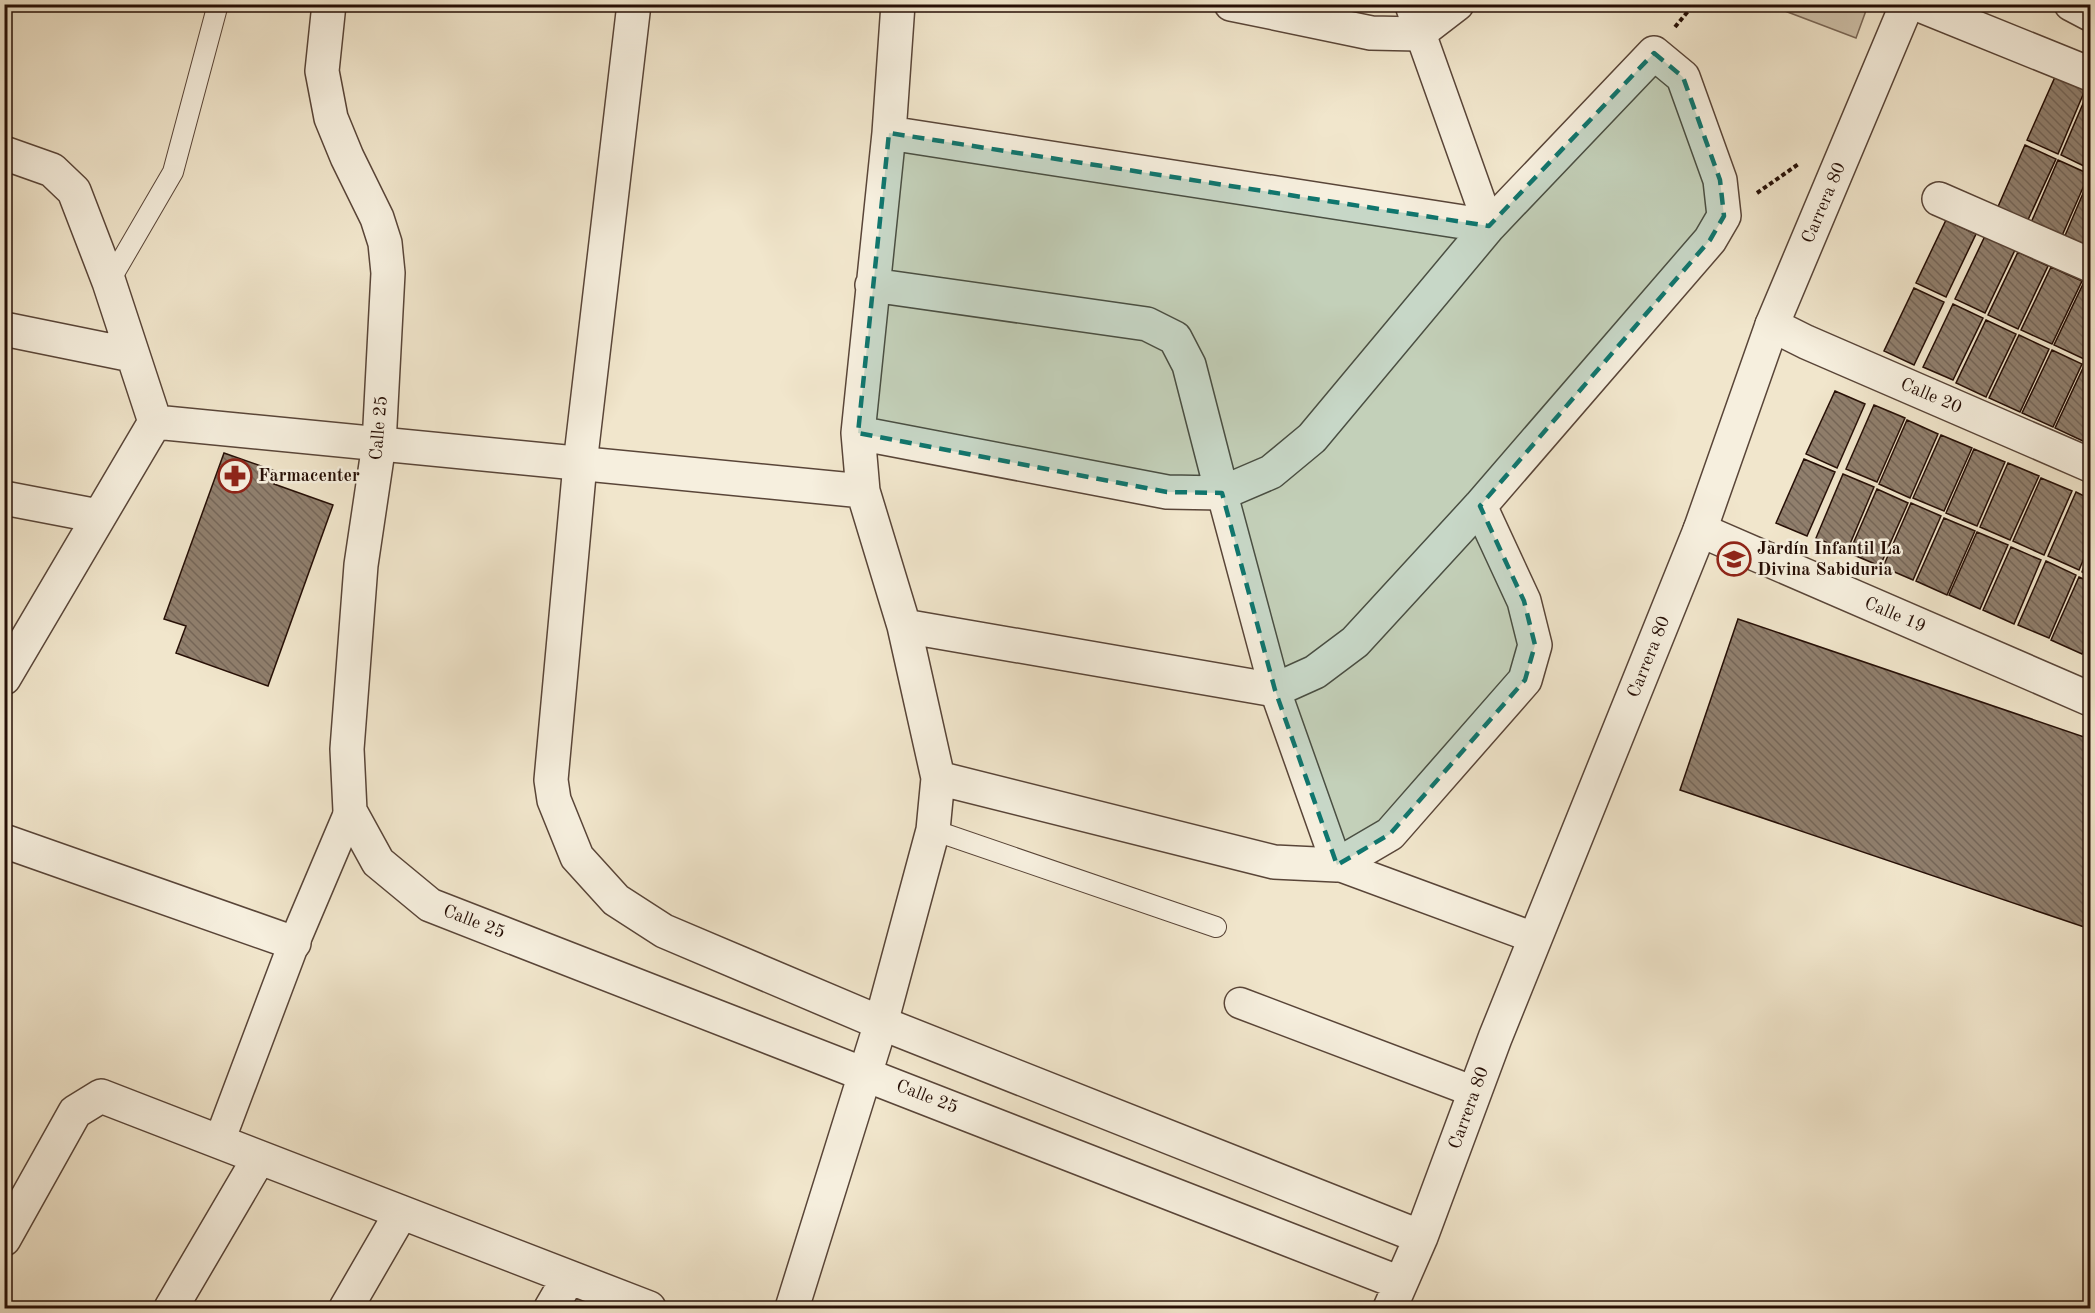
<svg xmlns="http://www.w3.org/2000/svg" width="2095" height="1313" font-family="'Old Standard TT',serif">
	<style>
		.green { fill: #cec1aa; stroke: #7a6858; stroke-width: 1.5 }
		.building { fill: url(#building-back-hatch); stroke: #260f06; stroke-width: 1.5 }
		.lines { fill: none; stroke-linecap: round; stroke-linejoin: round }
		.service-casing { stroke: #594538; stroke-width: 22 }
		.pedestrian-casing { stroke: #594538; stroke-width: 33 }
		.minor-casing { stroke: #594538; stroke-width: 36 }
		.tertiary-casing { stroke: #594538; stroke-width: 36 }
		.path { stroke: #260f06; stroke-width: 4; stroke-dasharray: 4.5 3; stroke-linecap: butt }
		.service { stroke: #f6efde; stroke-width: 20 }
		.pedestrian { stroke: #f6efde; stroke-width: 30 }
		.minor { stroke: #f6efde; stroke-width: 33 }
		.tertiary { stroke: #f6efde; stroke-width: 33 }
		.marked { fill: #0f766e; fill-opacity: 0.2; stroke: #0f766e; stroke-width: 4.5; stroke-dasharray: 12 8; stroke-linejoin: round }
		.labels { text-anchor: middle; dominant-baseline: central; stroke-width: 5; stroke-linejoin: round; paint-order: stroke }
		.street-label { font-size: 18px; fill: #260f06; stroke: #f6efde }
		.poi-label { font-size: 18px; font-weight: bold; fill: #260f06; stroke: #f6efde; text-anchor: start }
	</style>
	<defs>
		<pattern id="building-back-hatch" width="6" height="6" patternUnits="userSpaceOnUse" patternTransform="scale(1.5)"><rect width="6" height="6" fill="#907f6d"/><path d="M-1 5l2 2M0 0l6 6M5-1l2 2" fill="none" stroke="#756658"/></pattern>
	</defs>
	<rect width="100%" height="100%" fill="#f1e6cc"/>
	<filter id="stains"><feTurbulence type="fractalNoise" baseFrequency=".00333" numOctaves="4"/><feColorMatrix values="0 0 0 0 .2 0 0 0 0 .09 0 0 0 0 .02 0 0 0 .5 -.17"/></filter>
	<radialGradient id="worn" r=".72"><stop offset=".6" stop-color="#630" stop-opacity="0"/><stop offset="1" stop-color="#630" stop-opacity=".3"/></radialGradient>
	<path class="green" d="M1769 5 1868 4V5L1856 38Z"/>
	<path class="building" d="M2055 77 2085 90 2058 154 2027 140Z
		M2088 92 2090 93V169L2061 155Z
		M2025 145 2056 159 2027 222 1997 209Z
		M2058 160 2089 174 2061 238 2030 225Z
		M2090 177V250L2064 238Z
		M1946 220 1976 234 1946 297 1916 283Z
		M1985 236 2015 250 1985 313 1955 299Z
		M2018 252 2048 266 2018 329 1988 315Z
		M2051 267 2082 281 2052 344 2021 330Z
		M2084 282 2090 285V347L2084 359 2054 345Z
		M1914 288 1944 302 1914 365 1884 351Z
		M1953 304 1983 318 1953 380 1923 367Z
		M1986 320 2016 334 1986 397 1956 383Z
		M2019 335 2049 349 2020 412 1989 398Z
		M2052 350 2082 364 2053 427 2022 413Z
		M2084 366 2090 368V431L2085 442 2055 428Z
		M1835 391 1865 404 1837 468 1806 454Z
		M1874 405 1905 418 1877 482 1846 469Z
		M1907 420 1938 434 1910 498 1879 484Z
		M1941 435 1972 448 1944 511 1913 498Z
		M1974 449 2005 462 1977 526 1946 513Z
		M224 453 278 472 274 484 333 505 268 686 176 653 186 626 164 619Z
		M1804 459 1835 472 1807 536 1776 523Z
		M2008 463 2039 476 2010 540 1980 527Z
		M1843 474 1874 487 1847 551 1816 538Z
		M2041 478 2072 491 2044 555 2013 541Z
		M1877 489 1908 503 1880 566 1849 553Z
		M2076 492 2090 499V544L2079 570 2048 556Z
		M1911 503 1941 516 1913 580 1883 567Z
		M1944 518 1975 531 1947 595 1916 581Z
		M1977 532 2008 545 1980 609 1949 595Z
		M2011 547 2041 560 2014 624 1983 610Z
		M2090 551V576L2082 572Z
		M2046 561 2076 575 2049 638 2018 625Z
		M2079 577 2090 582V635L2082 654 2051 640Z
		M1738 619 2090 739V929L1680 790Z"/>
	<g class="lines">
		<g class="service-casing">
			<path id="service" d="M109 282 173 172 218 4
				M933 830 1216 927"/>
		</g>
		<g class="pedestrian-casing">
			<path id="pedestrian" d="M1410 4 1489 226
				M1222 493 1275 690 1337 865 1535 938
				M1240 1003 1475 1092
				M219 1142 294 943 350 811"/>
		</g>
		<g class="minor-casing">
			<path id="minor" d="M1231 4 1371 33 1418 34 1457 4
				M1917 4 2090 74
				M2071 4 2090 14
				M889 133 1489 226
				M4 153 52 170 74 191 109 282 155 422
				M1939 199 2090 265
				M872 285 1147 324 1175 338 1189 365 1222 493
				M1772 325 1806 342 2090 465
				M4 329 132 355
				M155 422 863 491
				M858 433 1167 492 1222 493 1271 472 1312 438 1489 226 1654 53 1683 77 1720 180 1724 216 1710 240 1480 506 1355 642 1315 672 1275 690 904 626
				M4 498 98 516
				M1700 530 2090 699
				M4 678 155 422
				M938 778 1274 862 1337 865 1390 834 1525 680 1535 645 1524 601 1480 506
				M4 841 294 943
				M4 1239 75 1112 101 1096 649 1308
				M171 1308 259 1158
				M346 1308 401 1213
				M551 1308 569 1277
				M792 1308 881 1023 933 830 938 778 904 626 863 491 858 433 889 133 898 4"/>
		</g>
		<g class="tertiary-casing">
			<path id="tertiary" d="M329 4 322 71 331 118 347 157 377 218 385 243 388 273 379 444 361 565 347 749 350 811 378 862 430 905 1400 1283
				M634 4 580 464 551 780 554 800 577 857 616 900 664 931 881 1023 1421 1237
				M1390 1308 1421 1237 1495 1038 1700 530 1772 325 1907 4"/>
		</g>
		<path class="path" d="M1675 27 1694 4
			M1757 193 1800 163"/>
		<use href="#service" class="service"/>
		<use href="#pedestrian" class="pedestrian"/>
		<use href="#minor" class="minor"/>
		<use href="#tertiary" class="tertiary"/>
	</g>
	<path class="marked" d="M1654 53 1683 77 1720 180 1724 216 1710 240 1480 506 1524 601 1535 645 1525 680 1390 834 1337 865 1275 690 1222 493 1167 492 858 433 889 133 1489 226Z"/>
	<defs>
		<g id="pharmacy-ring" transform="scale(1.725)"><circle r="9.5" fill="#f6efde" stroke="#8f2418" stroke-width="1.5"/><path d="M-2-6h4v4h4v4h-4v4h-4v-4h-4v-4h4Z" fill="#8f2418"/></g>
		<g id="school-ring" transform="scale(1.725)"><circle r="9.5" fill="#f6efde" stroke="#8f2418" stroke-width="1.5"/><path d="M0-5L7-2L0 1L-7-2ZM-4 1L0 2.5L4 1V4Q0 6-4 4Z" fill="#8f2418"/></g>
	</defs>
	<g fill-rule="evenodd">
		<use href="#pharmacy-ring" x="235" y="476"/>
		<use href="#school-ring" x="1734" y="559"/>
	</g>
	<g class="labels">
		<g class="street-label">
			<text transform="translate(1824 203) rotate(-67)">Carrera 80</text>
			<text transform="translate(1931 396) rotate(23)">Calle 20</text>
			<text transform="translate(379 428) rotate(-85)">Calle 25</text>
			<text transform="translate(1895 615) rotate(23)">Calle 19</text>
			<text transform="translate(1649 657) rotate(-68)">Carrera 80</text>
			<text transform="translate(474 922) rotate(21)">Calle 25</text>
			<text transform="translate(927 1097) rotate(21)">Calle 25</text>
			<text transform="translate(1469 1108) rotate(-70)">Carrera 80</text>
		</g>
		<g class="poi-label">
			<text x="258" y="476">Farmacenter</text>
			<text x="1757" y="549">Jardín Infantil La<tspan x="1757" dy="21">Divina Sabiduria</tspan></text>
		</g>
	</g>
	<rect width="2095" height="1313" fill="none" stroke="#f1e6cc" stroke-width="24"/>
	<rect x="6" y="6" width="2083" height="1301" fill="none" stroke="#260f06" stroke-width="3"/>
	<rect x="12" y="12" width="2071" height="1289" fill="none" stroke="#260f06" stroke-width="1.5"/>
	<rect width="100%" height="100%" filter="url(#stains)"/>
	<rect width="100%" height="100%" fill="url(#worn)"/>
</svg>
